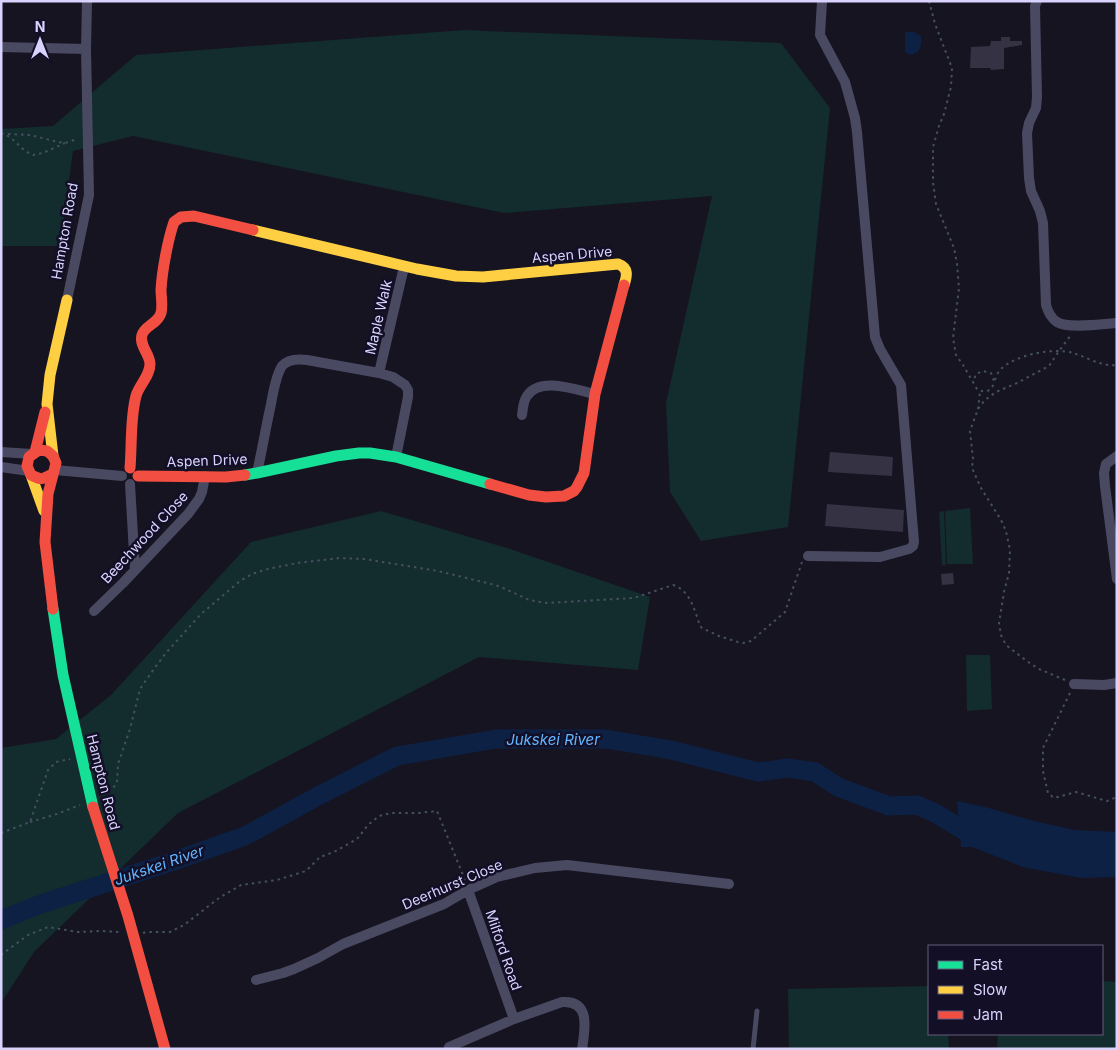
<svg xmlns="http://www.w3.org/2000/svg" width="1118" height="1050" font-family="Inter,sans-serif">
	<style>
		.green { fill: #132c2d }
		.water { fill: #0d2144 }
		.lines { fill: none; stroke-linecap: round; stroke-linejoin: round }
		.river { stroke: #0d2144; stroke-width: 19 }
		.building { fill: #343243 }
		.path { stroke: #44505f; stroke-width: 2; stroke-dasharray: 2.5 4; stroke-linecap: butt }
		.lane { stroke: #4a4962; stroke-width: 5 }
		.street { stroke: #4a4962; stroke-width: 10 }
		.fast { stroke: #16e098; stroke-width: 11 }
		.slow { stroke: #ffcf43; stroke-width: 11 }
		.jam { stroke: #f24e42; stroke-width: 11 }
		.labels { text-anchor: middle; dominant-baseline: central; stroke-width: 5; stroke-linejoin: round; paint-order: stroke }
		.street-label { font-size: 14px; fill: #d9d4ff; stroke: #130f26 }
		.water-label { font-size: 15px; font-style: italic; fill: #62b6ff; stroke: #130f26 }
	</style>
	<rect width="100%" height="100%" fill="#161421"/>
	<path class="green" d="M464 30 781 43 830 108 788 527 701 541 670 492 666 403 712 196 504 213 133 136 73 151 60 246H1V129L53 126 136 55Z
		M970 508 973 564H947L945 511Z
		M381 511 507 548 650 597 638 670 479 657 178 813 34 952 1 1003V748L56 739 111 695 251 542Z
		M944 511 946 565H942L939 512Z
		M966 655H990L992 709 967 711Z
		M1102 981 1117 982V1049H997L998 1034H1102Z
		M929 986V1034H948L949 1049H789L788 989Z"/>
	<path class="water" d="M905 32H914L921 36V45L918 52 911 55 905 52Z
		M957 801 989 808 1034 821 1075 830 1117 832V877L1081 878 1023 867 972 847H961Z"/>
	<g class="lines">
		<path class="river" d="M1 920 41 904 171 862 245 836 318 796 397 756 496 739H606L671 750 758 772 788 768 815 772 838 787 889 806 917 805 935 813 975 837 981 839"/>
	</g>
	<path class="building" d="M1001 37H1010V41H1022V45L1004 48V69L991 70 990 68H970L971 47 990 46 991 41H1001Z
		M830 452 893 457 892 476 828 472Z
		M827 504 904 510 903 532 825 526Z
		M953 573 954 584 942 585 941 574Z"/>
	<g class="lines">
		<path class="path" d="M929 1 935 24 952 68 951 87 944 114 939 126 933 147V182L936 204 954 248 957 264 959 288 953 338 956 355 963 365 977 389C985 394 993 391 994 381L991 373 983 371 976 374 973 382
			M1 133 10 137 25 151 33 155 43 153 65 143
			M8 134 30 135 58 142 65 143 77 139
			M995 380C996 377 998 372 1000 370 1014 355 1054 347 1073 353 1087 357 1101 367 1117 365
			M978 409 980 392
			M1065 680 1039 669 1028 662 1006 645 1001 635 999 623 1004 592 1009 573 1010 550 1006 531 1001 520 981 488 972 468 973 459 970 431 978 409 985 400 996 392 1017 383 1049 366 1059 351 1071 335
			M1070 693 1043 748V771L1048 793 1054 798 1076 792 1107 801 1117 797
			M103 795 112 789 117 783 118 764 130 729 140 689 151 673 165 654 201 614 240 581 252 574 268 569 297 563 340 558 364 559 438 571 495 585 501 587 529 600 545 603 634 598 673 585C690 590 695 611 700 626L702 628 719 636 738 642 743 643 751 641 785 612 802 562
			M30 822 57 814 80 805
			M1 833 30 822 48 770 56 762 70 759
			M143 933 146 932H170L184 925 219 898 241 885 277 880 306 871 320 857 334 852 357 839 368 825 379 816 391 813H419L437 811 465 880
			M1 955 28 935 48 927 78 932 101 931 120 932"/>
		<path class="lane" d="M753 1049 757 1011"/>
		<path class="street" d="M1037 1 1035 6 1037 97 1036 108 1029 123 1027 133 1029 178 1031 191 1040 211 1043 223 1046 305C1048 312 1051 318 1057 322 1068 329 1103 324 1117 323
			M1 47 86 49
			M67 300 89 195 86 49 87 1
			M379 373 404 267
			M522 415C523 409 523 401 527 396 540 376 576 390 595 394
			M1 452 32 454
			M1117 456 1106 464 1104 473 1105 486 1117 579
			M1 467 29 471
			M55 470 122 476
			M257 473C262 450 266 427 271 404 273 393 276 375 282 366 288 359 299 359 307 360L379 373 393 377 405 385 408 390V397L396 457
			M130 484 135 570
			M808 556 880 557 909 549 913 546 914 542 901 385 880 349 875 337 857 132 855 118 845 82 820 35 822 1
			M94 611 123 583 188 514 199 499 202 492 205 476
			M1074 684 1104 685 1117 683
			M468 890 514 1019
			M256 980 283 973 294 969 318 958 343 944 444 904 468 890 497 877 535 868 567 865 729 884
			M450 1049 449 1047 514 1019 562 1002C591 1000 585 1029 582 1049"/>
		<path class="fast" d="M245 475 257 473 336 456 359 453H370L396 457 490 484
			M53 609 63 675 93 807"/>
		<path class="slow" d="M253 230 417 269 456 276 483 277 618 264C629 268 627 276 624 285
			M53 456 47 404 50 375 67 300
			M31 475 44 511"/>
		<path class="jam" d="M35 452 45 412
			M130 468C132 444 130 419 136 396 139 385 150 376 150 364 150 354 139 346 142 335 145 325 158 324 161 313 163 305 161 297 161 290 162 271 168 239 174 222L181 217 194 216 253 230
			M52 474C42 480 41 480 31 475L27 466 29 457 39 450 47 451 53 456 56 463 48 494 45 542 53 609
			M138 476 226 477 245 475
			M490 484 529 495 546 497 564 496 574 491 577 487 584 473 595 394 624 285
			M93 807 128 916 165 1049"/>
	</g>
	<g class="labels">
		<g class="street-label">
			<text transform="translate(64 231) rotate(-80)">Hampton Road</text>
			<text transform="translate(572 254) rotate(-5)">Aspen Drive</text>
			<text transform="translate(378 317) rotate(-77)">Maple Walk</text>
			<text transform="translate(207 460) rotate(-2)">Aspen Drive</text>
			<text transform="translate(144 537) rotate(-47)">Beechwood Close</text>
			<text transform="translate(104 782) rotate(76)">Hampton Road</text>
			<text transform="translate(452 884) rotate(-23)">Deerhurst Close</text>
			<text transform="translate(504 950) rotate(71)">Milford Road</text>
		</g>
		<g class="water-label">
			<text x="553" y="739">Jukskei River</text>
			<text transform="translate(159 865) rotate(-19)">Jukskei River</text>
		</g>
	</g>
	<rect width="1118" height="1050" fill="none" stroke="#d9d4ff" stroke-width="5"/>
	<rect x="928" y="945" width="175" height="90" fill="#130f26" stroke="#625e7d"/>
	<rect x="938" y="961" width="25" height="8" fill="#16e098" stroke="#625e7d"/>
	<text x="973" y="970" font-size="15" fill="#d9d4ff">Fast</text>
	<rect x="938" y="986" width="25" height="8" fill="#ffcf43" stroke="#625e7d"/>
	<text x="973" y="995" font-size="15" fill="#d9d4ff">Slow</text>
	<rect x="938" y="1011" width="25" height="8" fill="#f24e42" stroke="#625e7d"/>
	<text x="973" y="1020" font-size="15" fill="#d9d4ff">Jam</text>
	<g transform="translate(40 40)" stroke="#130f26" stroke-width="4" paint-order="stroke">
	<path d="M0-4L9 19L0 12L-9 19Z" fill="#d9d4ff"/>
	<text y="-8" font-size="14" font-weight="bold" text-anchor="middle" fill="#d9d4ff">N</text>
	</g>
</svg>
